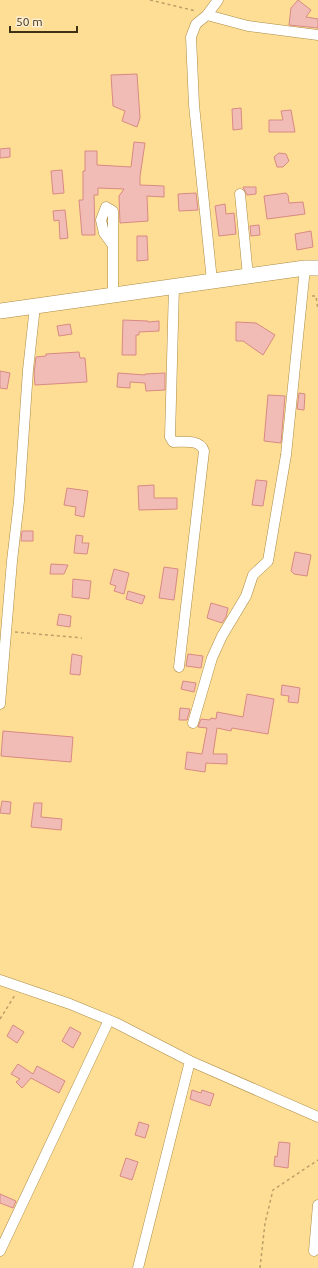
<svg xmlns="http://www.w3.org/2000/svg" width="318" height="1268" font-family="Ubuntu,sans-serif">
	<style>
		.building { fill: #f2bcb6; stroke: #d88a83 }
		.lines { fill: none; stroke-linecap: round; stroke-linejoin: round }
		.street-casing { stroke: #ab8b45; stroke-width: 11 }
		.primary-casing { stroke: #ab8b45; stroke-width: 16 }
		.path { stroke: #bba068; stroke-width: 1.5; stroke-dasharray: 3 3; stroke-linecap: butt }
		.street { stroke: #fff; stroke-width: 10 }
		.primary { stroke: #fff; stroke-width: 15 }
	</style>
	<rect width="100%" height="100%" fill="#fedd95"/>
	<path class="building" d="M298 0 311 10 306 17 318 19V28L289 25 291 8Z
		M137 74 140 118 137 127 122 121 125 111 113 106 111 75Z
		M241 108 242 129 233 130 232 109Z
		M291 110 295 132H269V120H283L281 111Z
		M134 142 145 143 140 176V185L164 186V197L147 196 148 221 120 223 119 196 124 189 98 188V195H94L95 235H82L79 200H83V171H85V151H97V165L131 167Z
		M10 148V157L0 158V149Z
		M279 153 286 154 289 161 283 167H277L274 157Z
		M62 170 64 193 53 194 51 171Z
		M243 187H256V194L247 195Z
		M196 193 198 210 179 211 178 194Z
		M286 193 288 195 289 203 303 202 305 214 267 219 264 196Z
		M225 204 226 214 234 213 236 234 219 236 215 206Z
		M65 210 68 238 60 239 59 220 54 221 53 211Z
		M259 225 260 235 251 236 250 226Z
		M311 231 313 247 297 250 295 234Z
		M137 236H147L148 260 137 261Z
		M123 320 148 321V322L159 321V331L139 332V335H136V355H122Z
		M236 322 256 323 275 335 263 355 243 341H236Z
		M70 324 72 334 59 336 57 326Z
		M79 352 80 358H85L87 382 35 385 34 373 36 357 46 356V354Z
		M0 371 10 373 7 389 0 388Z
		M118 373 145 375V374L165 373V390L146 391 145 383 130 382V388L117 387Z
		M299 393 305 394 304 410 297 409Z
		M268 395 285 396 281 443 264 441Z
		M256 480 267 481 263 506 252 505Z
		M154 485V498H177V509L139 510 138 486Z
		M67 488 88 491 84 517 75 515 76 507 64 505Z
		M22 531H33V541H21Z
		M76 535 83 536 82 543H89L87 554 74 553Z
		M295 552 311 555 307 576 294 574 291 571Z
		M51 564 68 565 64 574H50Z
		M164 567 178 569 174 600 159 598Z
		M114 569 129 573 124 594 114 591 116 586 110 584Z
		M73 579 91 581 89 599 72 597Z
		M128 591 145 596 142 604 126 599Z
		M211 603 228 608 226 617 222 623 207 618Z
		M59 614 71 616 70 627 57 625Z
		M72 654 82 656 80 675 70 674Z
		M188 654 203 656 201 668 186 666Z
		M183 681 196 683 194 692 181 689Z
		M282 685 300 688 298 703 288 702 289 696 281 695Z
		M247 694 274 699 268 734 232 728 231 731 217 728 213 754H227V764L206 763 205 772 185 769 187 752 202 754 207 728 198 727 201 719 210 720 211 718 216 719 217 712 243 717Z
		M180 708 190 709 187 720H179Z
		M3 731 73 737 71 762 1 756Z
		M2 801 11 802 10 814 0 813Z
		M34 803H42L41 817 62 819 61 830 31 827Z
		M13 1025 24 1032 17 1043 7 1036Z
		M70 1027 81 1033 73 1048 62 1041Z
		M18 1064 33 1074 37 1066 65 1081 59 1093 31 1078 22 1088 16 1082 20 1079 11 1074Z
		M192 1090 201 1093 202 1090 214 1094 210 1106 190 1099Z
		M139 1122 149 1125 145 1138 135 1135Z
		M279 1142 290 1143 288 1168 274 1166 275 1156 277 1157Z
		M126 1158 138 1162 132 1180 120 1176Z
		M0 1194 16 1201 13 1208 0 1203Z"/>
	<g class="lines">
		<g class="street-casing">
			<path id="street" d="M207 15 248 26 318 35
				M240 194 248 276
				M112 244 104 233 101 220 106 207 113 211V295
				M212 281 194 105 191 37 196 24 207 15 218 0
				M174 286 170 437 173 442C183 442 200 439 204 451L179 667
				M0 704 12 561 19 501 28 370 35 306
				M193 723 212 658 222 636 246 596 253 575 268 561 286 455 305 268
				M0 980 70 1004 116 1023 190 1061 318 1117
				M0 1251 109 1020
				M314 1251 318 1205
				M138 1268 190 1061"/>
		</g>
		<g class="primary-casing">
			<path id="primary" d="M0 311 305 268H318"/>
		</g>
		<path class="path" d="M150 0 196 11
			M312 296H316L318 310
			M15 632 82 638
			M0 1019 15 995
			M260 1268 265 1223 273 1190 318 1160"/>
		<use href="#street" class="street"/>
		<use href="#primary" class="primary"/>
	</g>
	<path d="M10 26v6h67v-6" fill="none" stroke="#3f3114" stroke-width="2"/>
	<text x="16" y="26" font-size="12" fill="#3f3114" stroke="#faedd2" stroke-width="3" paint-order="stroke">50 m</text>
</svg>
